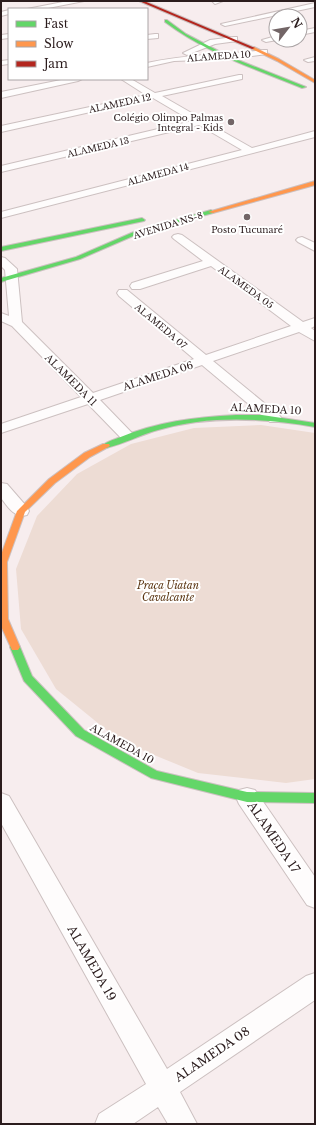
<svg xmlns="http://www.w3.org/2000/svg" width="316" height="1125" font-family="'Libre Baskerville',serif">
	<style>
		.green { fill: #eddcd4 }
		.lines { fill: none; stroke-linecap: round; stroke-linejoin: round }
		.street-casing { stroke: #ccc0c0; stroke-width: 2 }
		.fast-casing { stroke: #ccc0c0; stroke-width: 2 }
		.slow-casing { stroke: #ccc0c0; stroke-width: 2 }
		.jam-casing { stroke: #ccc0c0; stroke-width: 2 }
		.street { fill: #fefcfc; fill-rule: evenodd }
		.fast { fill: #63d668; fill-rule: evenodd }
		.slow { fill: #ff974d; fill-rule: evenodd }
		.jam { fill: #b3261e; fill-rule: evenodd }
		.poi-dot { fill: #726566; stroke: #fff; stroke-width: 1.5 }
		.labels { text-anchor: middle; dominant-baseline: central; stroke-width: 4; stroke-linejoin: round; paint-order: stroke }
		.far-street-label { font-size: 9px; fill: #2b1c1d; stroke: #fff }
		.far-poi-label { font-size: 9px; fill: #2b1c1d; stroke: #fff; text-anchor: end }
		.street-label { font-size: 10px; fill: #2b1c1d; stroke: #fff }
		.park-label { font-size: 10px; font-style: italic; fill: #58320f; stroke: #fff }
		.near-street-label { font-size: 12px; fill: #2b1c1d; stroke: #fff }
	</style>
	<rect width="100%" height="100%" fill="#f7edee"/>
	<path class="green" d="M261 425 315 433V779L286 783 198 773 120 741 56 689 21 629 16 569 37 516 77 474 131 444 194 428Z"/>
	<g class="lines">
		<g class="street-casing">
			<path id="street" d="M68 1H84L43 9H27Z
				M212 1H223L215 4Z
				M315 3V7L225 26 221 24Z
				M9 10V14L1 16V12Z
				M315 28V32L300 35V31Z
				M9 34V38L1 39V35Z
				M155 34H158V38L147 39V35Z
				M276 36 277 40 266 42 262 40Z
				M234 37H237V41L215 44 187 55 183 53 210 40Z
				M264 50H267V54L227 59 174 61 147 67V63C185 54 225 55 264 50Z
				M315 57V61L308 62 304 60Z
				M9 60V64L1 65V61Z
				M239 75H242V79L162 96 202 119 221 116V120L208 123 252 148 315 131V137L1 218V212L242 150 199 125 1 172V166L192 121 153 98 1 132V126L146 95 121 79H131L155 93Z
				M66 79H82L78 81 1 98V92Z
				M178 234 182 235 303 322 315 318V326L311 328 315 331V341L299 332 213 361 280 416 282 419 280 422H270L202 365 100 400 132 433 134 436 132 439H122L88 404 1 433V424L81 397 12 326 1 321V313L9 316 5 270 1 266V257L5 258 17 269 22 322 93 393 194 359 119 296 117 293 119 290H127L206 355 291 326 211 266 140 289H132L130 286 132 283 203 261 174 239 172 237 174 235Z
				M302 237 315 243V251L298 242 296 240 298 238Z
				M1 483 7 484 27 507 29 511 27 515C14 518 8 507 1 498Z
				M247 788 255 790 315 877V908L307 905 239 804 236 797 239 790Z
				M1 793 9 796 167 1069 306 976 315 973V1000L180 1092 197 1124H168L158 1107 133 1124H95L99 1114 146 1084 1 823Z"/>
		</g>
		<g class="fast-casing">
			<path id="fast" d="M165 20H167L186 34 228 56 306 87 302 88C255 69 206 53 165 22Z
				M211 210 214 212 213 213 140 233 80 259 1 282V278L76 257 136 231Z
				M142 218 145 220 144 221 1 251V247Z
				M236 415H262L315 423V427C263 418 209 415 158 430 140 435 124 444 106 448L102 446C106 442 113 440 118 438 156 422 195 417 236 415Z
				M15 643 18 644 20 647 32 676 84 730 157 771 247 792 315 793V803L247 802 151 778 76 736 24 681 10 647 12 644Z"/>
		</g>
		<g class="slow-casing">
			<path id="slow" d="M252 47H254L279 59 315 80V83L277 61 252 49Z
				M315 181V185L213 213 208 212Z
				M103 444H109L110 446 90 457 55 483 25 512 7 562 8 619 20 647 18 650H12L1 626V555L17 511 49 479 84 453Z"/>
		</g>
		<g class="jam-casing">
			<path id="jam" d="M139 1H144L255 48 252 49Z"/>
		</g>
		<use href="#street" class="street"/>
		<use href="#fast" class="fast"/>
		<use href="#slow" class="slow"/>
		<use href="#jam" class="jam"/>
	</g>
	<g class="poi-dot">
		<circle cx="231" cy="122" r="4"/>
		<circle cx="247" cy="217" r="4"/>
	</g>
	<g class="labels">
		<g class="far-street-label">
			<text transform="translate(219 56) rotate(-4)">ALAMEDA 10</text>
			<text transform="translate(120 103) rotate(-12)">ALAMEDA 12</text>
			<text transform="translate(98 147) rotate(-13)">ALAMEDA 13</text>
			<text transform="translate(158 174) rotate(-15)">ALAMEDA 14</text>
			<text transform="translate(168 225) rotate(-17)">AVENIDA NS-8</text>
			<text transform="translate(246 287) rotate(36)">ALAMEDA 05</text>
			<text transform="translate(161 326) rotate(40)">ALAMEDA 07</text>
		</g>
		<g class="far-poi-label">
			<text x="223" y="117">Colégio Olimpo Palmas<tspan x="223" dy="10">Integral - Kids</tspan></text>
			<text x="247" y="229" text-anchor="middle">Posto Tucunaré</text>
		</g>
		<g class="street-label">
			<text transform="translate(158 376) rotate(-18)">ALAMEDA 06</text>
			<text transform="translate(71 380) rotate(45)">ALAMEDA 11</text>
			<text transform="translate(266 409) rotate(3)">ALAMEDA 10</text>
			<text transform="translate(122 744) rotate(29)">ALAMEDA 10</text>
		</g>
		<g class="park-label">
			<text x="168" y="585">Praça Uiatan<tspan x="168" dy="12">Cavalcante</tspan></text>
		</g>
		<g class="near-street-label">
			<text transform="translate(274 837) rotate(56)">ALAMEDA 17</text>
			<text transform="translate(92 963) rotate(60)">ALAMEDA 19</text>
			<text transform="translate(212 1054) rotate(-34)">ALAMEDA 08</text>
		</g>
	</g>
	<rect width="316" height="1125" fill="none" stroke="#2b1c1d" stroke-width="4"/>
	<rect x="8" y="8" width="140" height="72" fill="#ffffff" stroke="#aaa4a5"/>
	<rect x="16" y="21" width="20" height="6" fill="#63d668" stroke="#aaa4a5"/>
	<text x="44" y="28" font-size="12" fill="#2b1c1d">Fast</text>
	<rect x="16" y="41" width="20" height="6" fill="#ff974d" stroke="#aaa4a5"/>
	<text x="44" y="48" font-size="12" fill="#2b1c1d">Slow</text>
	<rect x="16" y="61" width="20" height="6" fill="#b3261e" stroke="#aaa4a5"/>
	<text x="44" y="68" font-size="12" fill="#2b1c1d">Jam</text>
	<g transform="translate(288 28) rotate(59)"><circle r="19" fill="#ffffff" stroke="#aaa4a5"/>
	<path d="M0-3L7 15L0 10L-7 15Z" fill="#726566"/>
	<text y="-6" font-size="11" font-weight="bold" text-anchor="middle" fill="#2b1c1d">N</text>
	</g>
</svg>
